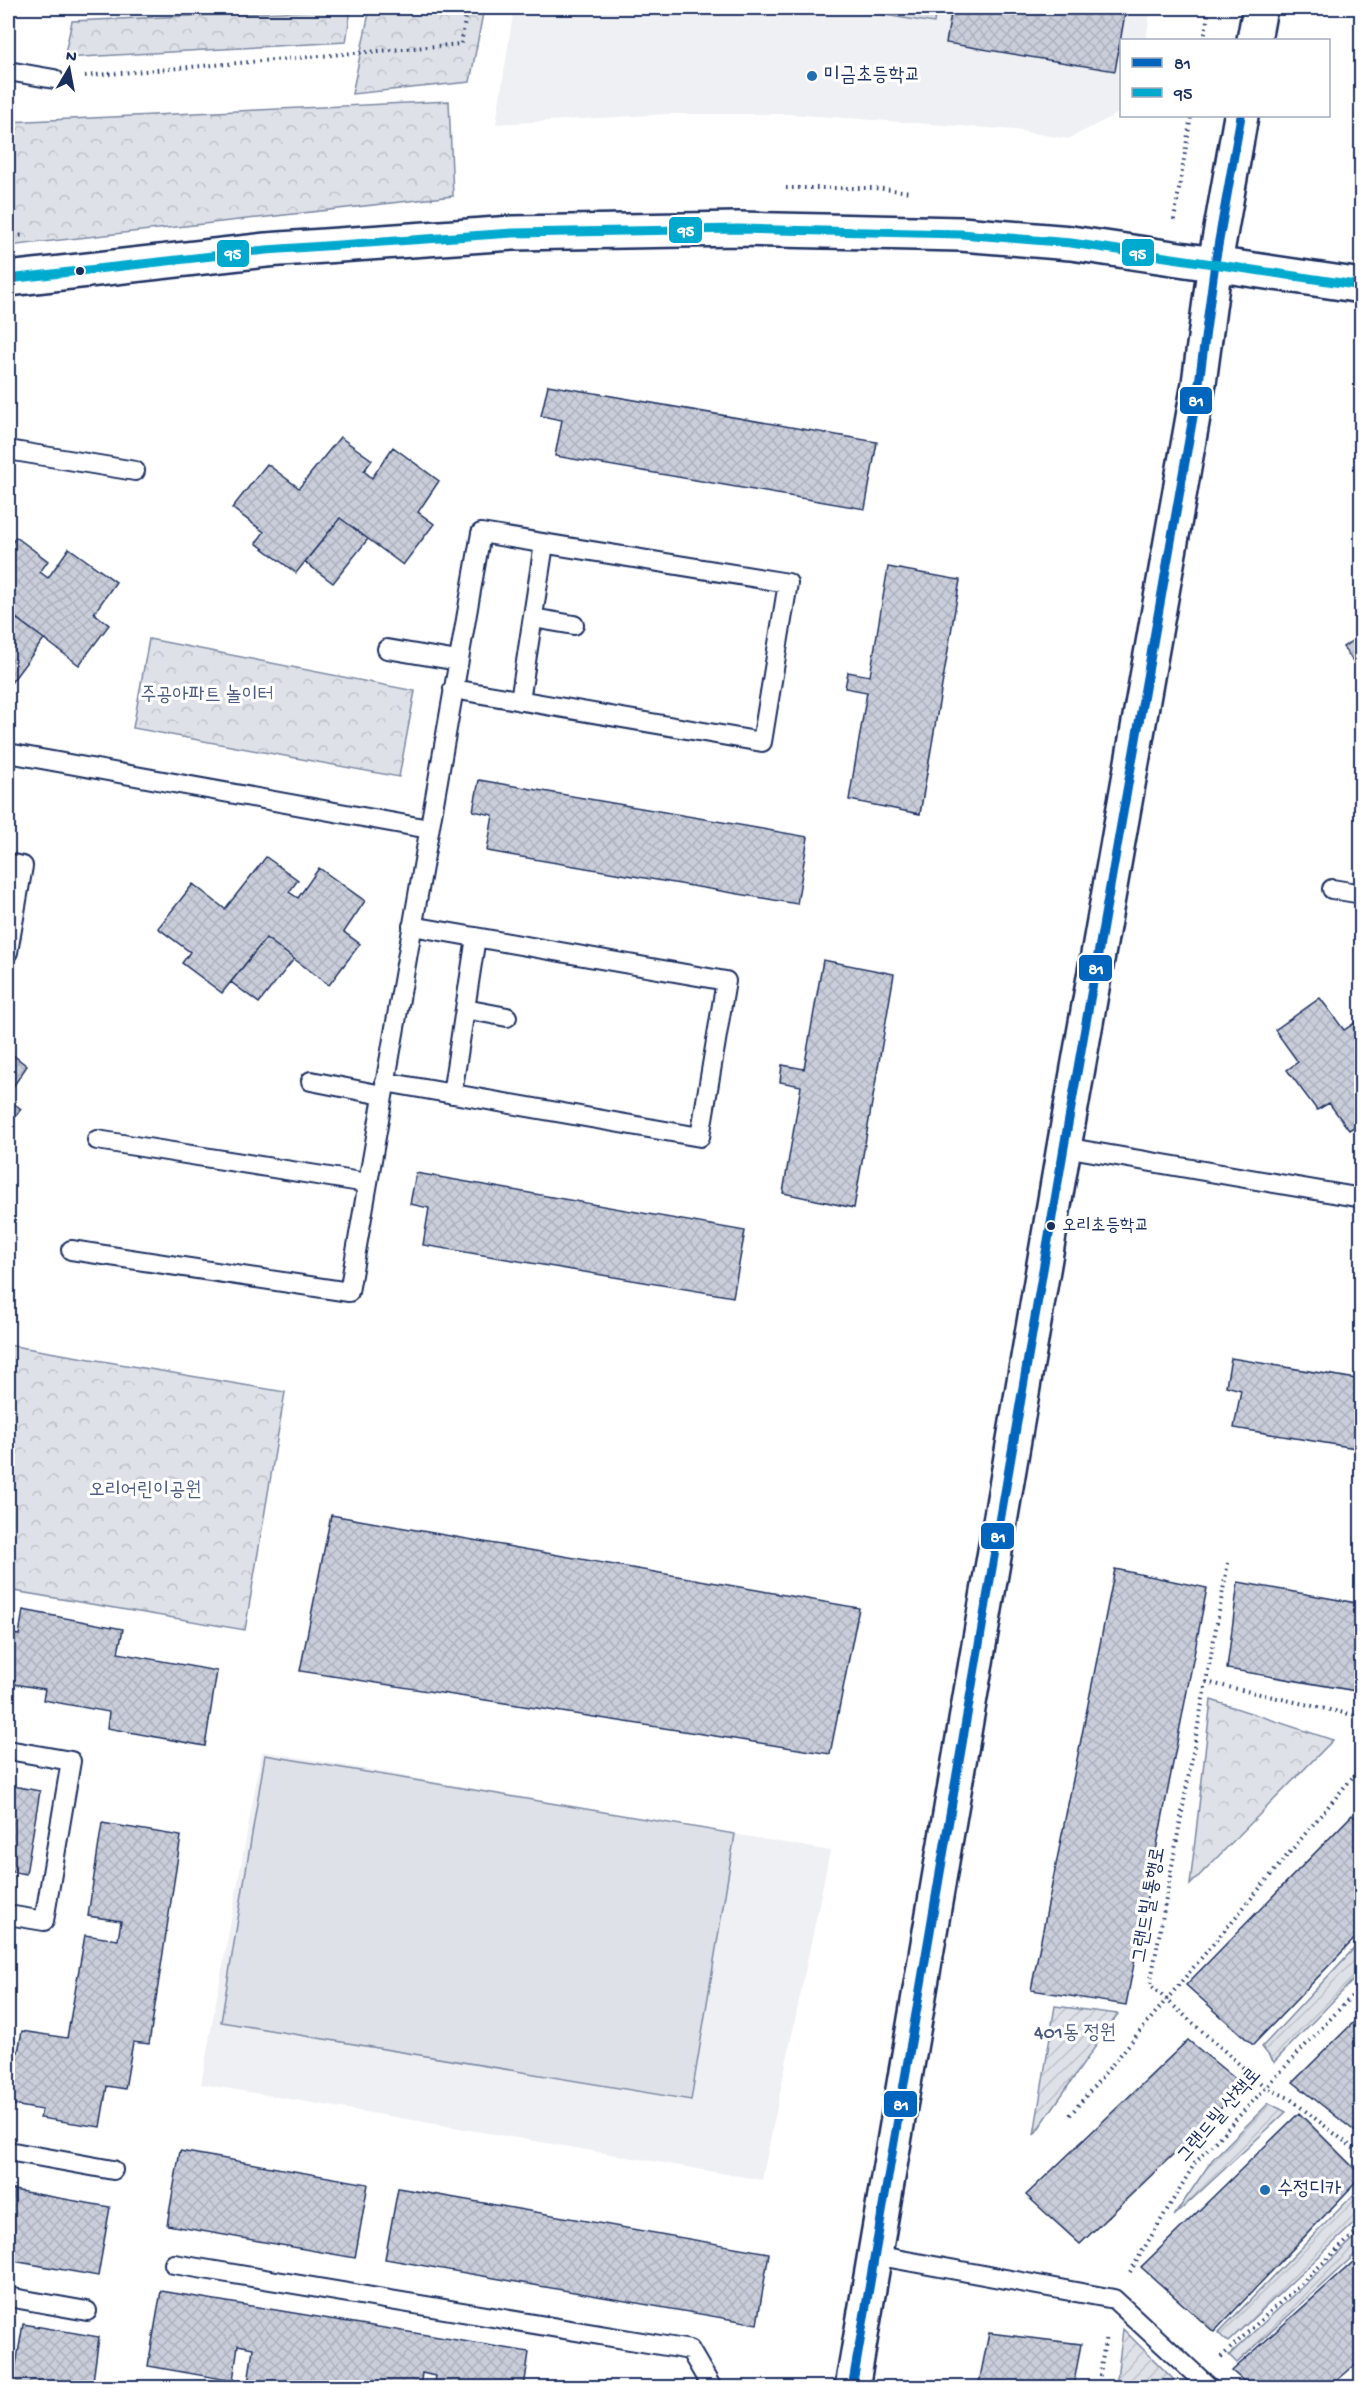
<svg xmlns="http://www.w3.org/2000/svg" width="1369" height="2395" font-family="'Gochi Hand','Poor Story',sans-serif">
	<style>
		.built { fill: #eff0f4 }
		.park { fill: url(#park-crowns); stroke: #7c88a2; stroke-width: 1.5 }
		.garden { fill: url(#garden-furrows); stroke: #7c88a2; stroke-width: 1.5 }
		.pitch { fill: #dee1e7; stroke: #7c88a2; stroke-width: 1.5 }
		.building { fill: url(#building-cross-hatch); stroke: #1b2f5e; stroke-width: 1.5 }
		.lines { fill: none; stroke-linecap: round; stroke-linejoin: round }
		.lane-casing { stroke: #1b2f5e; stroke-width: 22 }
		.secondary-casing { stroke: #1b2f5e; stroke-width: 38 }
		.path { stroke: #1b2f5e; stroke-width: 4; stroke-dasharray: 1.5 4.5; stroke-linecap: butt }
		.lane { stroke: #fff; stroke-width: 18 }
		.secondary { stroke: #fff; stroke-width: 33 }
		.bus-1-casing { stroke: #fff; stroke-width: 14 }
		.bus-2-casing { stroke: #fff; stroke-width: 14 }
		.bus-1 { stroke: #0065bd; stroke-width: 9 }
		.bus-2 { stroke: #00a9ce; stroke-width: 9 }
		.poi-dot { fill: #1f6fb2; stroke: #fff; stroke-width: 2 }
		.bus-dot { fill: #1b2f5e; stroke: #fff; stroke-width: 2 }
		.labels { text-anchor: middle; dominant-baseline: central; stroke-width: 6; stroke-linejoin: round; paint-order: stroke }
		.bus-label { font-size: 18px; fill: #1b2f5e; stroke: #fff; text-anchor: start }
		.poi-label { font-size: 20px; fill: #1b2f5e; stroke: #fff; text-anchor: start }
		.park-label { font-size: 20px; fill: #4c5c80; stroke: #fff }
		.street-label { font-size: 20px; fill: #1b2f5e; stroke: #fff }
		.line-badge { stroke: #fff; stroke-width: 2 }
		.badge-label { font-size: 16px; text-anchor: middle; font-weight: bold; fill: #fff }
	</style>
	<defs>
		<pattern id="park-crowns" width="20" height="18" patternUnits="userSpaceOnUse" patternTransform="scale(1.5)"><rect width="20" height="18" fill="#dee1e7"/><path d="M2 6a3 3 0 1 1 6 0M12 15a3 3 0 1 1 6 0" fill="none" stroke="#bec1c9"/></pattern>
		<pattern id="garden-furrows" width="10" height="10" patternUnits="userSpaceOnUse" patternTransform="scale(1.5)"><rect width="10" height="10" fill="#dee1e7"/><path d="M-1 1l2-2M0 10L10 0M9 11l2-2" fill="none" stroke="#bec1c9"/></pattern>
		<pattern id="building-cross-hatch" width="8" height="8" patternUnits="userSpaceOnUse" patternTransform="scale(1.5)"><rect width="8" height="8" fill="#caceda"/><path d="M0 0l8 8M0 8l8-8" fill="none" stroke="#adb1be"/></pattern>
	</defs>
	<rect width="100%" height="100%" fill="#fff"/>
	<filter id="ink" filterUnits="userSpaceOnUse"><feTurbulence type="fractalNoise" baseFrequency=".0167" numOctaves="2"/><feDisplacementMap in="SourceGraphic" scale="12" xChannelSelector="R" yChannelSelector="G"/><feConvolveMatrix kernelMatrix="1 2 1 2 8 2 1 2 1" color-interpolation-filters="sRGB"/></filter>
	<g filter="url(#ink)">
		<path class="built" d="M514 8H1151L1146 40H1122L1121 112 1068 139 1015 130 789 114H668L496 124Z
			M262 1751 830 1851 762 2180 201 2084Z"/>
		<path class="park" d="M370 8H484L470 82 352 94Z
			M351 9 346 42 64 58 72 21Z
			M449 101 453 196 8 246V122Z
			M149 639 415 691 399 777 133 728Z
			M8 1345 285 1392 245 1630 8 1590Z
			M1211 1700 1333 1740 1190 1885Z"/>
		<path class="garden" d="M1361 1941V1972L1274 2062 1262 2047Z
			M1055 2006 1118 2014 1034 2135Z
			M1269 2103 1286 2112 1174 2216 1212 2160Z
			M1361 2187V2217L1228 2342 1218 2333Z
			M1361 2232V2249L1237 2363 1229 2355Z
			M1123 2329 1176 2382 1169 2387H1116Z"/>
		<path class="pitch" d="M840 8H936L934 23Z
			M265 1755 735 1834 691 2100 221 2022Z"/>
		<path class="building" d="M952 8H1126L1115 71 946 43Z
			M548 385 877 442 865 509 555 456 562 420 541 416Z
			M340 437 372 460 364 471 372 478 393 447 439 481 418 512 434 524 403 565 340 518 296 573 256 543 264 532 232 508 267 464 299 488Z
			M340 518 368 539 333 583 305 562Z
			M16 537 48 561 40 572 48 578 69 548 116 582 94 613 109 625 79 665 16 618 8 629V548Z
			M888 567 960 580 920 814 849 800 867 692 845 688 848 672 870 676Z
			M17 619 44 639 10 684 8 682V631Z
			M1362 634V674L1343 647Z
			M479 780 808 837 797 904 487 851 493 815 473 811Z
			M266 857 298 880 289 892 298 898 319 868 365 901 344 932 360 944 329 985 266 938 222 993 182 963 190 952 158 928 193 884 225 909Z
			M266 938 294 959 259 1003 231 982Z
			M823 960 894 974 854 1208 783 1193 801 1086 780 1082 782 1065 804 1069Z
			M1320 998 1344 1030 1362 1018V1122L1349 1130 1329 1103 1317 1110 1287 1070 1298 1062 1275 1030Z
			M8 1051 27 1066 8 1094Z
			M8 1099 21 1109 8 1127Z
			M416 1173 745 1231 733 1297 423 1245 429 1208 410 1204Z
			M1231 1358 1362 1380V1449L1234 1428 1241 1390 1226 1386Z
			M331 1515 859 1608 830 1754 300 1671Z
			M1115 1569 1207 1588 1126 2005 1031 1990Z
			M1238 1582 1362 1604V1692L1227 1669Z
			M23 1610 123 1629 118 1653 217 1671 205 1746 107 1728 109 1712 43 1700 45 1689 8 1683V1633L19 1635Z
			M13 1786 40 1791 26 1874 8 1871V1792H12Z
			M1352 1815 1362 1824V1931L1253 2045 1186 1985Z
			M102 1823 181 1836 149 2044 133 2042 125 2089 107 2086 100 2127 40 2118 42 2110 8 2104V2050L18 2052 22 2031 67 2038 85 1935 118 1940 121 1921 88 1916Z
			M1362 2014V2137L1293 2082Z
			M1188 2040 1244 2086 1080 2244 1026 2195Z
			M1299 2113 1362 2176 1214 2332 1141 2267Z
			M180 2151 368 2184 355 2258 167 2225Z
			M398 2188 769 2253 757 2324 385 2259Z
			M8 2189 110 2207 98 2276 8 2260Z
			M1362 2254V2359L1328 2388H1252L1232 2371Z
			M161 2291 529 2352 524 2388H433L435 2376 422 2373 420 2388H271L248 2384 253 2348 238 2345 233 2381 148 2366Z
			M23 2324 99 2337 92 2388H12Z
			M989 2333 1081 2344 1073 2388H978Z"/>
		<g class="lines">
			<g class="lane-casing">
				<path id="lane" d="M8 71 54 79
					M8 450 135 471
					M533 618 574 625
					M387 649 458 661
					M520 701 544 544
					M8 753 429 829
					M8 863 23 866 8 952
					M1332 889 1362 894
					M465 1009 507 1017
					M311 1081 382 1095
					M385 1082 700 1137 726 981 412 926
					M452 1094 476 937
					M97 1140 367 1183
					M1064 1147 1362 1198
					M71 1250 349 1292C392 1039 436 786 481 533L788 583 762 742 453 689
					M8 1750 71 1761 44 1921 8 1915
					M8 2151 113 2170
					M874 2255 1114 2299 1210 2388
					M174 2264 690 2350 712 2388
					M8 2297 87 2311"/>
			</g>
			<g class="secondary-casing">
				<path id="secondary" d="M1254 40 1260 8
					M8 279 266 250 513 233 738 229 961 234 1071 243 1362 286
					M852 2388 1064 1147 1199 383 1215 263 1241 116"/>
			</g>
			<path class="path" d="M1204 40 1209 8
				M85 76 461 44 467 8
				M786 188H874L911 192
				M1174 220 1191 116
				M8 237 25 235
				M1228 1563 1150 1985 1265 2087 1289 2098 1362 2155
				M1206 1682 1362 1717
				M1354 1774 1362 1782
				M1070 2115 1362 1766
				M1130 2272 1195 2163 1362 1985
				M1221 2357 1362 2227
				M1098 2388 1106 2335"/>
			<use href="#lane" class="lane"/>
			<use href="#secondary" class="secondary"/>
			<g class="bus-1-casing">
				<path id="bus-1" d="M852 2388 1064 1147 1199 383 1215 263 1241 116"/>
			</g>
			<g class="bus-2-casing">
				<path id="bus-2" d="M8 279 266 250 513 233 738 229 961 234 1071 243 1362 286"/>
			</g>
			<use href="#bus-1" class="bus-1"/>
			<use href="#bus-2" class="bus-2"/>
		</g>
	</g>
	<g class="poi-dot">
		<circle cx="812" cy="76" r="6"/>
		<circle cx="1265" cy="2190" r="6"/>
	</g>
	<g class="bus-dot">
		<circle cx="80" cy="271" r="5"/>
		<circle cx="1051" cy="1226" r="5"/>
	</g>
	<g class="labels">
		<g class="bus-label">
			<text x="1062" y="1226">오리초등학교</text>
		</g>
		<g class="poi-label">
			<text x="824" y="76">미금초등학교</text>
			<text x="1277" y="2190">수정디카</text>
		</g>
		<g class="park-label">
			<text x="207" y="696">주공아파트 놀이터</text>
			<text x="145" y="1491">오리어린이공원</text>
			<text x="1075" y="2034">401동 정원</text>
		</g>
		<g class="street-label">
			<text transform="translate(1150 1905) rotate(-80)">그랜드빌 통행로</text>
			<text transform="translate(1220 2116) rotate(-49)">그랜드빌 산책로</text>
		</g>
	</g>
	<g class="line-badge">
		<rect x="668" y="216" width="35" height="28" rx="6" fill="#00a9ce"/>
		<rect x="1121" y="238" width="34" height="29" rx="6" fill="#00a9ce"/>
		<rect x="216" y="239" width="34" height="29" rx="6" fill="#00a9ce"/>
		<rect x="1179" y="386" width="34" height="29" rx="6" fill="#0065bd"/>
		<rect x="1078" y="954" width="35" height="28" rx="6" fill="#0065bd"/>
		<rect x="980" y="1522" width="35" height="28" rx="6" fill="#0065bd"/>
		<rect x="883" y="2090" width="35" height="28" rx="6" fill="#0065bd"/>
	</g>
	<g class="badge-label">
		<text x="686" y="236">95</text>
		<text x="1138" y="259">95</text>
		<text x="233" y="259">95</text>
		<text x="1196" y="406">81</text>
		<text x="1096" y="974">81</text>
		<text x="998" y="1542">81</text>
		<text x="901" y="2110">81</text>
	</g>
	<rect width="1369" height="2395" fill="none" stroke="#fff" stroke-width="30"/>
	<rect x="15" y="15" width="1339" height="2365" fill="none" stroke="#1b2f5e" stroke-width="2" filter="url(#ink)"/>
	<rect x="1120" y="39" width="210" height="78" fill="#ffffff" stroke="#a4acbf" stroke-width="1.5"/>
	<rect x="1132" y="58" width="30" height="9" fill="#0065bd" stroke="#a4acbf" stroke-width="1.5"/>
	<text x="1174" y="69" font-size="18" fill="#1b2f5e">81</text>
	<rect x="1132" y="88" width="30" height="9" fill="#00a9ce" stroke="#a4acbf" stroke-width="1.5"/>
	<text x="1174" y="99" font-size="18" fill="#1b2f5e">95</text>
	<g transform="translate(69 69) rotate(10)" stroke="#ffffff" stroke-width="4.5" paint-order="stroke">
	<path d="M0-4.5L10 22L0 15L-10 22Z" fill="#1b2f5e"/>
	<text y="-9" font-size="16" font-weight="bold" text-anchor="middle" fill="#1b2f5e">N</text>
	</g>
</svg>
